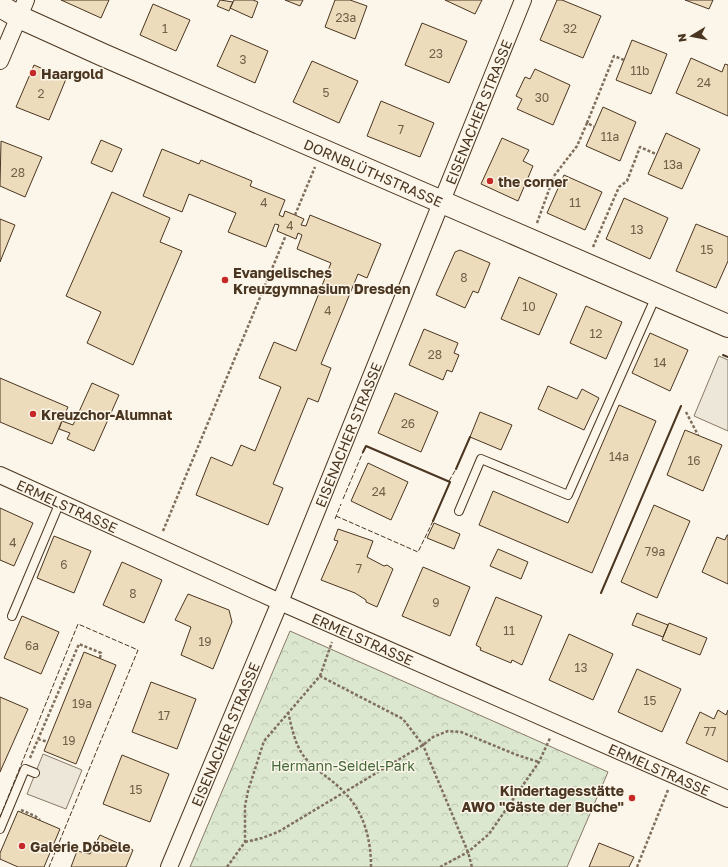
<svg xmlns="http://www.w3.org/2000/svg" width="728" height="867" font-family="'Golos Text',sans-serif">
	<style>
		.park { fill: url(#park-crowns); stroke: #887966 }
		.parking { fill: #ede7d9; stroke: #887966 }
		.building { fill: #ecdcbc; stroke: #4a3520 }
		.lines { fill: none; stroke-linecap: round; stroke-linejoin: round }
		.lane-casing { stroke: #4a3520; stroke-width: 10 }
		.street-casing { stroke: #4a3520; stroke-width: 18 }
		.secondary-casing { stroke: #4a3520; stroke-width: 24 }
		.path { stroke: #7f6f5c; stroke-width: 2.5; stroke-dasharray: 3 2; stroke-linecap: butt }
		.lane { stroke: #fbf6e9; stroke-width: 8 }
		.street { stroke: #fbf6e9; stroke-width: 16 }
		.secondary { stroke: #fbf6e9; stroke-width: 22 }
		.fence { stroke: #4a3520; stroke-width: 1; stroke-dasharray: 5 2; stroke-linecap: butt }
		.wall { stroke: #4a3520; stroke-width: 2 }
		.poi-dot { fill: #c62828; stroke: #fbf6e9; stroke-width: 1.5 }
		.labels { text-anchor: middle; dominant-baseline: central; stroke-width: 3; stroke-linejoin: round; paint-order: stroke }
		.number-label { font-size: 12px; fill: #725f47 }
		.poi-label { font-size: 14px; font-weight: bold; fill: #4a3520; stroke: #fbf6e9; text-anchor: start }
		.street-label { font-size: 14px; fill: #4a3520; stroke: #fbf6e9 }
		.park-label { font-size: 14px; fill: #436837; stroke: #fbf6e9 }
	</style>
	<defs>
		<pattern id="park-crowns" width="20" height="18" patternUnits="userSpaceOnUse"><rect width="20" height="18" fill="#dce7d0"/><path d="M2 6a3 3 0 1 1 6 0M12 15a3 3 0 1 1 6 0" fill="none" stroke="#bec7b2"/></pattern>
	</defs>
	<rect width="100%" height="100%" fill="#fbf6e9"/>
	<path class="park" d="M290 631 608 772 567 867H190Z"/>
	<path class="parking" d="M719 356 728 360V431L694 416Z
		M43 754 82 770 66 809 27 794Z"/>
	<path class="building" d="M61 0H109L101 18Z
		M220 0 233 2 229 11 217 6Z
		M234 0H253L258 2 252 18 230 8Z
		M285 0H303L300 6Z
		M335 0H350L367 6 355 39 325 27Z
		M445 0H482L475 14Z
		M557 0H562L601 16 583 58 540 40Z
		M685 0H713L709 9Z
		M153 4 190 20 176 51 140 35Z
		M422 23 467 41 449 83 405 65Z
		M231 35 268 51 255 83 217 66Z
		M632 40 667 54 651 94 616 80Z
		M691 58 722 72 725 64 728 65V116L676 93Z
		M312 61 358 81 339 123 293 102Z
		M34 65 66 79 49 120 16 107Z
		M535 69 570 85 553 125 517 109 522 99 516 96 525 77 530 79Z
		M381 101 434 123 420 157 367 136Z
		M603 107 636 122 620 161 586 146Z
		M666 133 700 149 682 189 648 174Z
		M502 138 529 150 523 161 533 166 518 201 481 184Z
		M101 140 122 149 112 172 91 163Z
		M1 141 42 157 25 197 0 186Z
		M162 149 199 164 201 160 252 181 250 186 285 200 279 215 283 217 285 211 295 215 304 219 301 225 306 226 310 215 381 244 367 278 358 274 321 364 331 368 318 402 308 398 273 484 283 488 268 525 196 495 211 457 232 466 241 445 255 451 281 387 259 378 274 342 296 351 331 263 297 249 302 235 298 233 296 239 277 231 279 225 275 224 266 247 228 232 236 213 189 194 182 212 143 196Z
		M564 175 602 192 585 230 547 213Z
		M112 192 170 218 160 242 182 251 133 365 87 343 101 312 66 296Z
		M624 198 668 218 650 259 606 239Z
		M0 219 15 225 0 262Z
		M696 224 728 237V261L716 288 676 271Z
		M460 250 490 263 478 293 473 291 465 308 436 295 455 252Z
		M519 277 557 294 539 335 501 319Z
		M586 306 622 322 606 359 570 343Z
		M424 329 458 343 454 353 459 355 452 372 447 370 443 380 409 365Z
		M650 333 688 350 670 391 632 373Z
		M0 378 68 407 52 444 0 422Z
		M92 383 119 395 94 451 67 439 70 433 59 429 62 421 73 425Z
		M548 386 577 399 582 389 599 398 584 430 538 409Z
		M395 393 438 412 421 452 378 433Z
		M619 405 656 421 592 573 479 525 493 491 568 523Z
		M480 412 512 425 501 450 470 437Z
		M685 430 722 445 703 491 667 475Z
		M368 463 408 482 391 520 351 501Z
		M654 505 690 521 657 598 621 582Z
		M0 508 33 523 14 566 0 560Z
		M434 523 460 534 454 549 427 538Z
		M338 529 373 541 367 557 384 566 387 565 393 569 377 607 366 602V600L355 593 321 580 338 541 334 540Z
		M727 535H728V584L702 572 717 537 725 540Z
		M54 536 91 551 74 593 37 578Z
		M498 549 528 562 521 579 490 566Z
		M122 562 162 580 144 623 103 605Z
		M423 567 470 587 450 636 402 616Z
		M188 594 229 610 232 622 213 669 181 655 191 627 175 620Z
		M496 597 542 616 522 665 512 660 511 663 480 650 481 648 476 645Z
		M637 613 668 625 663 637 632 625Z
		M22 616 59 632 41 674 4 658Z
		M669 623 707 638 700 655 662 640Z
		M569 634 613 654 593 700 549 680Z
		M84 652 116 665 76 764 44 751Z
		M637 669 681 689 662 732 618 712Z
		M151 682 196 699 177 749 132 732Z
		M0 697 28 709 0 772Z
		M718 710 726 715 728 710V762L686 743 700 712 714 719Z
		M122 755 169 774 150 822 103 804Z
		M18 811 60 829 44 867H18L0 859V853Z
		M100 835 133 850 126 867H71L77 851 90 854Z
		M599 843 634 857 629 867H589Z"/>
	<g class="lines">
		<g class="lane-casing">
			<path id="lane" d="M459 511 481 459 568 495 656 296
				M12 616 60 502
				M0 829 25 769 35 773"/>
		</g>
		<g class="street-casing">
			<g id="street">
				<path d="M0 61 26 0"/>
				<path id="s1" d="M0 475 280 602 728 799"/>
				<path id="s2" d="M169 867 280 602 523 0"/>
			</g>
		</g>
		<g class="secondary-casing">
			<g id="secondary">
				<path id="s3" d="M0 6 19 17 103 55 728 326"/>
			</g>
		</g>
		<path class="path" d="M587 123 614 56 624 60
			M295 215 315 167
			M537 223 554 176 577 146 587 123 595 127
			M593 247 619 187 627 181 640 147 656 154
			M686 412 698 435
			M163 531 286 235
			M320 676 332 642
			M288 712C292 728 295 747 307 760 318 772 333 780 344 792 364 812 371 839 371 867
			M38 739 48 742
			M30 758 79 644 101 653 100 658
			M21 810 35 816 40 820
			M245 842 262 838 278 832 423 745 433 737 448 731 461 732 517 755 539 762
			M227 867 245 842V806L248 791 264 741 320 676 403 719 423 745 468 852 472 867
			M440 867 468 852 489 834 539 762 550 738
			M637 867 668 790"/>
		<use href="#lane" class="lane"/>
		<use href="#street" class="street"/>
		<use href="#secondary" class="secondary"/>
		<path class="fence" d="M449 481 456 469
			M343 499 363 452
			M336 516 418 552 433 521
			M335 519 341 504
			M0 817 78 624 138 650 49 867"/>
		<path class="wall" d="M723 355 728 357
			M363 452 366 446 450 482 433 521
			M456 469 470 437
			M601 593 681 406"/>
	</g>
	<g class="poi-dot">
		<circle cx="33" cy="73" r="4"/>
		<circle cx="490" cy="181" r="4"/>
		<circle cx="225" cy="280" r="4"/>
		<circle cx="33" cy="414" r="4"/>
		<circle cx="632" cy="798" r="4"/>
		<circle cx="22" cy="846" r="4"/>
	</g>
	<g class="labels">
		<g class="number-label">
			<text x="346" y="17">23a</text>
			<text x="165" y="28">1</text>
			<text x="570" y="28">32</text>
			<text x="436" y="53">23</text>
			<text x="243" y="59">3</text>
			<text x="640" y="70">11b</text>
			<text x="704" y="82">24</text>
			<text x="326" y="92">5</text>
			<text x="41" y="93">2</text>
			<text x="542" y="97">30</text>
			<text x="401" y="129">7</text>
			<text x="610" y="136">11a</text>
			<text x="673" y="164">13a</text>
			<text x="18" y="172">28</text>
			<text x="264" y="202">4</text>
			<text x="575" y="202">11</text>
			<text x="290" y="225">4</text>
			<text x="637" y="229">13</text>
			<text x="707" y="249">15</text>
			<text x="464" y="277">8</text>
			<text x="529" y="306">10</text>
			<text x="328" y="310">4</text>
			<text x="596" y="333">12</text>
			<text x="435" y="354">28</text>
			<text x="660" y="362">14</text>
			<text x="408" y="423">26</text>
			<text x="619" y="456">14a</text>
			<text x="694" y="460">16</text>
			<text x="379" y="491">24</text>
			<text x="13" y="542">4</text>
			<text x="655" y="551">79a</text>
			<text x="64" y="564">6</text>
			<text x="359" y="568">7</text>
			<text x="133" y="593">8</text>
			<text x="436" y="602">9</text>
			<text x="509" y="630">11</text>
			<text x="205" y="641">19</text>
			<text x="32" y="645">6a</text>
			<text x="581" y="667">13</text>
			<text x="650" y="700">15</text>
			<text x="82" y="703">19a</text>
			<text x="164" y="715">17</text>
			<text x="710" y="731">77</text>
			<text x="69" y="740">19</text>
			<text x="136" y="789">15</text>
		</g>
		<g class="poi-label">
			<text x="41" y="73">Haargold</text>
			<text x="498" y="181">the corner</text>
			<text x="233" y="272">Evangelisches<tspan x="233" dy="16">Kreuzgymnasium Dresden</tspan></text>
			<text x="41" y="414">Kreuzchor-Alumnat</text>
			<text x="624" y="790" text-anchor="end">Kindertagesstätte<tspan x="624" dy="16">AWO "Gäste der Buche"</tspan></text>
			<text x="30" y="846">Galerie Döbele</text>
		</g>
		<g class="street-label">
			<text stroke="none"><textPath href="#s2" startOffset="816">EISENACHER STRASSE</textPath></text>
			<text stroke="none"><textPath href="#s3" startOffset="409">DORNBLÜTHSTRASSE</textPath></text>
			<text stroke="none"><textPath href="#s2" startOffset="468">EISENACHER STRASSE</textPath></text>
			<text stroke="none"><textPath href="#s1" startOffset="74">ERMELSTRASSE</textPath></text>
			<text stroke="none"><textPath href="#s1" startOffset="398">ERMELSTRASSE</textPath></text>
			<text stroke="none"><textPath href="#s2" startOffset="144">EISENACHER STRASSE</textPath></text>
			<text stroke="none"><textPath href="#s1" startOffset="722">ERMELSTRASSE</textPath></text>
		</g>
		<g class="park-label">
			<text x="343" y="765">Hermann-Seidel-Park</text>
		</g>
	</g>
	<g transform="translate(692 36) rotate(260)" stroke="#fbf6e9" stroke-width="3" paint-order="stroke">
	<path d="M0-3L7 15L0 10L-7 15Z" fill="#4a3520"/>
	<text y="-6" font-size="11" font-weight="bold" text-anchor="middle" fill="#4a3520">N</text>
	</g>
</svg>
